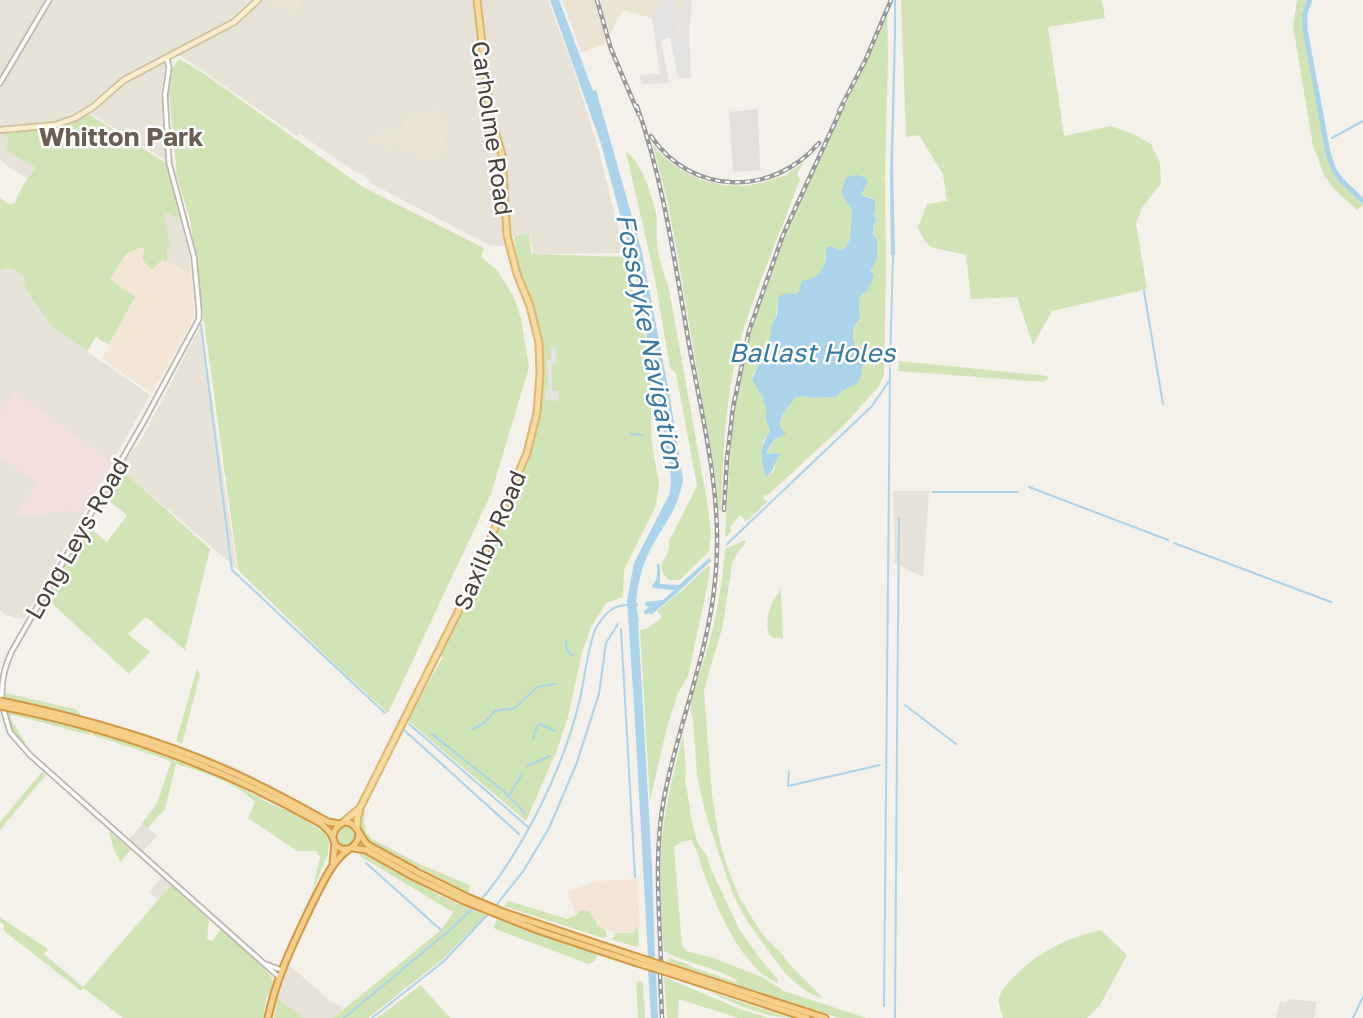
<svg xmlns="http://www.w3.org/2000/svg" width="1363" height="1018" font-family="'Golos Text',sans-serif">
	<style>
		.residential { fill: #e7e2d8 }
		.commercial { fill: #f3e6d7 }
		.industrial { fill: #e3dfdb }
		.education { fill: #ebe4d5 }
		.medical { fill: #f3e0de }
		.green { fill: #d1e4b6; fill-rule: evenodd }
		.parking { fill: #e5e3e1 }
		.water { fill: #abd4eb }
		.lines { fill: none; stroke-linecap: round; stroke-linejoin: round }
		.stream { stroke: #abd4eb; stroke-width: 2 }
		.river { stroke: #abd4eb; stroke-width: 5 }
		.tertiary-casing { stroke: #beb7ad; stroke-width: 7 }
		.secondary-casing { stroke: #d0c09d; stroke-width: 8 }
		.primary-casing { stroke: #dbb770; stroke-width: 9 }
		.trunk-casing { stroke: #d29945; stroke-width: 9 }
		.tertiary { stroke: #fff; stroke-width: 3.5 }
		.secondary { stroke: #fbeecd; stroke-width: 4.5 }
		.primary { stroke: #f7daa0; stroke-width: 5 }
		.trunk { stroke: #f5cf8a; stroke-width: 5 }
		.rail-casing { stroke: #989898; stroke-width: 4.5 }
		.rail { stroke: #fff; stroke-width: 2; stroke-dasharray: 5; stroke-linecap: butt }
		.trunk-bridge-casing { stroke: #d29945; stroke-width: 9; stroke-linecap: butt }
		.trunk-bridge { stroke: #f5cf8a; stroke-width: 5 }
		.labels { text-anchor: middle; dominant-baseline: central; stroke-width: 5; stroke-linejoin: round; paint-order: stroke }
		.street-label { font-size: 24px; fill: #474138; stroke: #fff }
		.neighbourhood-label { font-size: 26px; font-weight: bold; fill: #695e50; stroke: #fff }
		.water-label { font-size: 26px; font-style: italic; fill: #377aa3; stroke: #fff }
	</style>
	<rect width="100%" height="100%" fill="#f4f0ea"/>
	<path class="residential" d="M0 0H548L573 68 598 147 624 253 534 254 529 234 506 237 507 246H491L372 184 366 177 354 171 300 134 297 136 181 56 171 54 166 57 161 95 168 162 82 108 72 115 51 122 0 128Z
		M5 133 8 139 6 150 35 166 28 179 10 168 0 159V134Z
		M163 212 180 219 189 254 191 274 167 262Z
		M9 268 23 275 27 291 52 327 150 395 24 619 5 615 0 610V271Z
		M201 325 237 569 119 467 140 442Z
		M893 491H929L923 577 895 563Z
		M143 823 157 836 142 852 129 839Z
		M162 877 171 885 158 900 149 892Z
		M289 965 328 999 344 1009 333 1018H303L278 997Z
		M1292 999 1317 1002 1314 1018H1276L1280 1001 1284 1003Z"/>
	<path class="commercial" d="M141 247 162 260 191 274 195 316 152 393 102 359 135 298 110 279 126 253Z
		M637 879 640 925 632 933H615L597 926 596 921 576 915 568 895 570 891 597 881Z"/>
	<path class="industrial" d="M758 109 760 170 733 172 729 112Z"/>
	<path class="education" d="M273 0H301V7L297 8V15Z
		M562 0H685L679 14 680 36 662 39 661 26 652 18 623 10 604 45 579 53 581 50Z
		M440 110 444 150H441L435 162 394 143 390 151 382 147 383 142 373 140V135L398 133 405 126 404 118 414 117 429 111Z"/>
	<path class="medical" d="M16 391 113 463 83 512 65 511 29 516 13 515 38 484 0 457V412Z"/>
	<path class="green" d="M901 0H1102L1105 18 1048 27 1064 136 1111 126 1133 134 1151 144 1160 163 1161 184 1143 206 1136 223 1147 289 1052 311 1033 345 1017 297 971 299 966 255 930 247 922 237 918 227 927 204 947 201 943 174 919 135 906 137Z
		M1297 0H1308L1303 12V29L1327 153C1335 179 1343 185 1363 204L1357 210 1334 189 1324 175 1313 146 1293 26Z
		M887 15 888 56 885 177 880 178H885L886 267 884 375 879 386 844 425 769 494 764 496 763 499 768 501 748 520 744 521V518L740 515 730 527 731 531 726 537 725 536 731 440 737 393 743 361 759 304 789 223 842 111 874 47ZM843 184 863 190 862 191 863 196 872 198 875 212 873 215 877 218C871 233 875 237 877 251 877 259 874 261 872 268 869 283 871 286 859 298L860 310 859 321 855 326 853 334 855 344 863 360 861 375 853 384 831 397 809 398 803 396 794 398C789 410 779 413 780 427L785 432V434C775 438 771 443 767 453L770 454 773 453 775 468 772 473 766 477 764 470 763 441 770 431 765 416 768 412 766 404 752 376C764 358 777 326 777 304L800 291 806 281 817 277 823 269 826 251 830 246 842 250 846 247 850 239 852 210 842 193Z
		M179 59 203 73 363 187 484 248 481 257 497 270 515 299 521 319 529 367 491 494 388 713 337 666 238 570 190 220 177 177 169 93 172 69Z
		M87 113 169 165 170 178 180 219 163 212 171 248 167 246V262L162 260 152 269 142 260 145 249 141 247 126 254 110 279 135 297 109 345 96 337 87 351 52 327 27 291 23 275 9 268 0 271V198L9 204 15 203C19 190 28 179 35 167L6 150 8 139 5 133 62 127Z
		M653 145C681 180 728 195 771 180 776 178 782 177 786 175 792 171 798 166 804 162L797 174 800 179C780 235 755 288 739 345 725 399 723 455 721 510L719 512 717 487 675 241 667 199Z
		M626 152C641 160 653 198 656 214 658 223 656 233 657 242 658 258 664 274 669 289L707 501 711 535 709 551 680 580H669C651 564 672 557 669 541L697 486 676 373 670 368 654 274Z
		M529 234 531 252 536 254 623 257 649 348 652 443 659 484 656 506 624 570 623 597 606 603 591 627 582 653 568 717 557 750 526 821 407 720 443 657 438 655 535 431 541 346 538 326 533 309 515 258 517 256 514 236Z
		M899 361 1047 376 1049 378 1043 382 898 371Z
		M119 467 210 549 185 650 146 617 128 634 150 652 129 674 46 598 88 526 107 542 127 515 102 495Z
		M745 540 746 542 738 552 732 563 723 625 704 690 712 795 718 833 726 864 739 897 762 934 783 955 789 964 824 999 813 995 800 987 784 972 747 921 732 892 705 812 697 775 693 718C687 706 694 688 699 676 713 635 722 593 725 549Z
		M709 565 710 567 709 578 688 676 677 695 666 731 650 801 640 630 648 628 660 619 661 616 657 611 685 588Z
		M781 590 783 638H774L769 635C764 619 770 602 781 590Z
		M197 669 200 674 182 744 176 741Z
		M6 693 75 709 81 714 78 715 7 698 5 695Z
		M6 711C28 713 72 721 91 733L90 735 13 715 10 716 11 720 25 742 24 746 12 731 4 713Z
		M93 731 174 758 175 763 176 760 179 761 223 778 271 804 293 813 324 832 329 842 328 854 312 892 320 857 316 851H297L248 818 255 802C235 782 202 772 176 764L165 809 148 828 142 823 156 805 171 762 162 758 92 735Z
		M683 735 686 769 685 778 692 823 698 844 706 854 712 871 739 929 759 957 778 980V983C742 969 718 910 705 876 700 864 698 850 691 840L681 842 674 847 682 946 687 951 713 958 762 977 784 991 866 1018H839L670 963 667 961 669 958 687 964 692 967 736 982 738 981C716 967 687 964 664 951 662 920 659 889 661 858 662 816 673 775 683 735Z
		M42 772 46 775 0 830V822Z
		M365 807C365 820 361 829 372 839L422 865 469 885 470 891 468 893 419 867 413 866C393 855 341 836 365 807Z
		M336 836a10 10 0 1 1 20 0a10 10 0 1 1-20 0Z
		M109 831 131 850 120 862 113 847Z
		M361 851C401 875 442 899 486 915L443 959 368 1018H333L441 930 454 911 449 910 360 856 359 853Z
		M171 885 209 920 207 939 212 941 221 929 259 963 272 978 273 983 266 1000 263 1018H123L83 988 81 991 4 931V925L0 922V917L48 949 44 954 83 987Z
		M509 901 567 919 576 915 580 911H589L596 921 597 926 605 929 607 934 606 937 603 938 503 906Z
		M497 919 598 954 595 961 589 964 495 929 494 926Z
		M638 926 639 945 637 947 612 940 615 933H632Z
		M1101 930 1127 955 1100 1005 1087 1018H1003C1001 1012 998 1003 999 997 1001 991 1008 983 1012 979 1036 953 1066 938 1101 930Z
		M664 977 740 1009 769 1018H738L679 999 678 1018H667Z
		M639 981 643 982 645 1018H638L636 983Z
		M421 985 450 1018H377Z
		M707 991 781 1015 793 1018C762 1018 735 1003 707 991Z
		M277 997 303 1018H274Z"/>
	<path class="parking" d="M663 0H677L675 14 677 36H680L679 14 685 0H692L689 34 691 78H678L670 38 661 40 669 83 642 84 639 75 660 73 652 20 655 3 661 4 660 10Z
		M551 347 557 348 556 362 551 366 552 390 559 391 558 401 545 400 546 390H549L547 361 551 359Z
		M182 749 198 753 229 764 254 777 268 787Z"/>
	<path class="water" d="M550 0H559L593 91 596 90 642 252 670 398 683 479C678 511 664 523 650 550 641 568 638 584 636 602L637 603 638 606 636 607 639 620 638 621 652 866 655 960 648 957 634 705 627 600 634 563 670 493 671 481 670 468 635 270 601 144Z
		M896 33 893 163 895 255H891L890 177 894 34Z
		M857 175C873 179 866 184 862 193L863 196 875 200V212L873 215 877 218 874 225 873 234 877 240V259L871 270 874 276 869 288 859 298 860 319C849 330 852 344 863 355 863 363 863 379 856 384 848 388 841 390 836 397L809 398 803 396 794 398C789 410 779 413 780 427L785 432V435C775 437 771 443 767 452L768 454 778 453 780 455C779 457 777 459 776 461 771 469 776 469 766 477 760 458 759 448 770 431L765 416 767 412 763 398 752 379 764 352 768 346 772 325 777 315 778 298C783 293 789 293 795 294L800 291 801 281C820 279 826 268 826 248L830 246 842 250 846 247 850 239 852 210 841 193 845 179 850 176Z
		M709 558 711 561 675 595 651 615 650 613 645 615 644 611 649 607 645 605V602L663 600 674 590 653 588C651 583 654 585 656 580 658 575 657 568 657 564H660V584L679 585Z
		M648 970 656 973 658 1018H651Z"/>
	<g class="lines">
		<path class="stream" d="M895 35V0
			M1332 138 1363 121
			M1144 291 1163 404
			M201 325 232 570 385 713
			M890 365 893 254
			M631 434 642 435
			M1029 487 1168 540
			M933 492H1018
			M1174 543 1331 602
			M727 544 872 406 889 381
			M621 629 635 877
			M566 641 567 650 572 655
			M905 705 956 744
			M409 724 528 827
			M473 729 483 724 495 711 515 708 518 705 537 687 555 684
			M404 730 519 834
			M432 734 502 790 519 806 524 813
			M897 737 899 518
			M533 738 537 726 540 724 555 731
			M527 766 550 756
			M789 772 788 786 880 765
			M509 796 522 774
			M366 863 441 930
			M480 901C525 848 564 766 580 699 585 676 587 652 595 630 602 617 611 605 627 605
			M494 908 524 870 549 828 576 765 599 694 606 643 618 624
			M884 1006 890 368
			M344 1018 450 930 474 907
			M372 1018 444 961 490 912
			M895 1018 897 738
			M1353 1018 1363 997"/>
		<path class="river" d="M1310 0 1305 13V29L1328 153 1334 170 1342 181 1363 201"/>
		<g class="tertiary-casing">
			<path id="tertiary" d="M0 83 49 0
				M2 700C1 682 4 667 12 651L144 421 199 319V310L194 257 169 163 165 95 169 68 167 58
				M3 708 10 732 30 755 279 977
				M266 964 281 970"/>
		</g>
		<g class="secondary-casing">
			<path id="secondary" d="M0 130 55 125 75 118 93 107 124 80 234 22 258 0"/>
		</g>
		<g class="primary-casing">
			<path id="primary" d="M341 824 360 808
				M357 829V820L360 808 466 596 527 453 537 413 540 374 539 343 530 306 517 274 507 235 502 155 490 113 477 0"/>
		</g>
		<g class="trunk-casing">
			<path id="trunk" d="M10 703C85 719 159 740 229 771 263 786 296 804 328 822L340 824
				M10 708C120 730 223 768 320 823 325 827 329 830 332 836 335 842 333 843 338 847 349 854 358 844 359 834
				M333 836C335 826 345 817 354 826 360 831 362 840 368 845L417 872 467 897 503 912 634 956
				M353 848 366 850 414 877 464 901 540 931 634 962
				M333 863 335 843
				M677 970 825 1018
				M676 975 807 1018
				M268 1018C276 977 295 940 313 902 323 883 331 862 349 849"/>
		</g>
		<use href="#tertiary" class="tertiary"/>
		<use href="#secondary" class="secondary"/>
		<use href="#primary" class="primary"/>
		<use href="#trunk" class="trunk"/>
		<g class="rail-casing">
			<path id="rail" d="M597 0 611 49 639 115
				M637 106C664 183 675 264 689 344 703 422 724 501 715 581 708 655 678 725 664 798 654 852 659 907 661 962
				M839 111 866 59 891 0
				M651 136C691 196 773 197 819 143
				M724 510 727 459 733 408 749 331 783 235 843 105
				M660 974 662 1018"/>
		</g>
		<use href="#rail" class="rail"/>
		<g class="trunk-bridge-casing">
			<path id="trunk-bridge" d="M0 701 10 703
				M0 706 10 708
				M634 956 677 970
				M634 962 676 975"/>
		</g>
		<use href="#trunk-bridge" class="trunk-bridge"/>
	</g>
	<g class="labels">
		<g class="street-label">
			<text transform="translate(493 128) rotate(82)">Carholme Road</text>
			<text transform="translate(76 538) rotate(-60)">Long Leys Road</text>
			<text transform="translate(489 540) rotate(-67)">Saxilby Road</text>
		</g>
		<g class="neighbourhood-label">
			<text x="121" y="136">Whitton Park</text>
		</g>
		<g class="water-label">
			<text transform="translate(650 341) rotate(79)">Fossdyke Navigation</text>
			<text x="812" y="352">Ballast Holes</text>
		</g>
	</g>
</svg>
